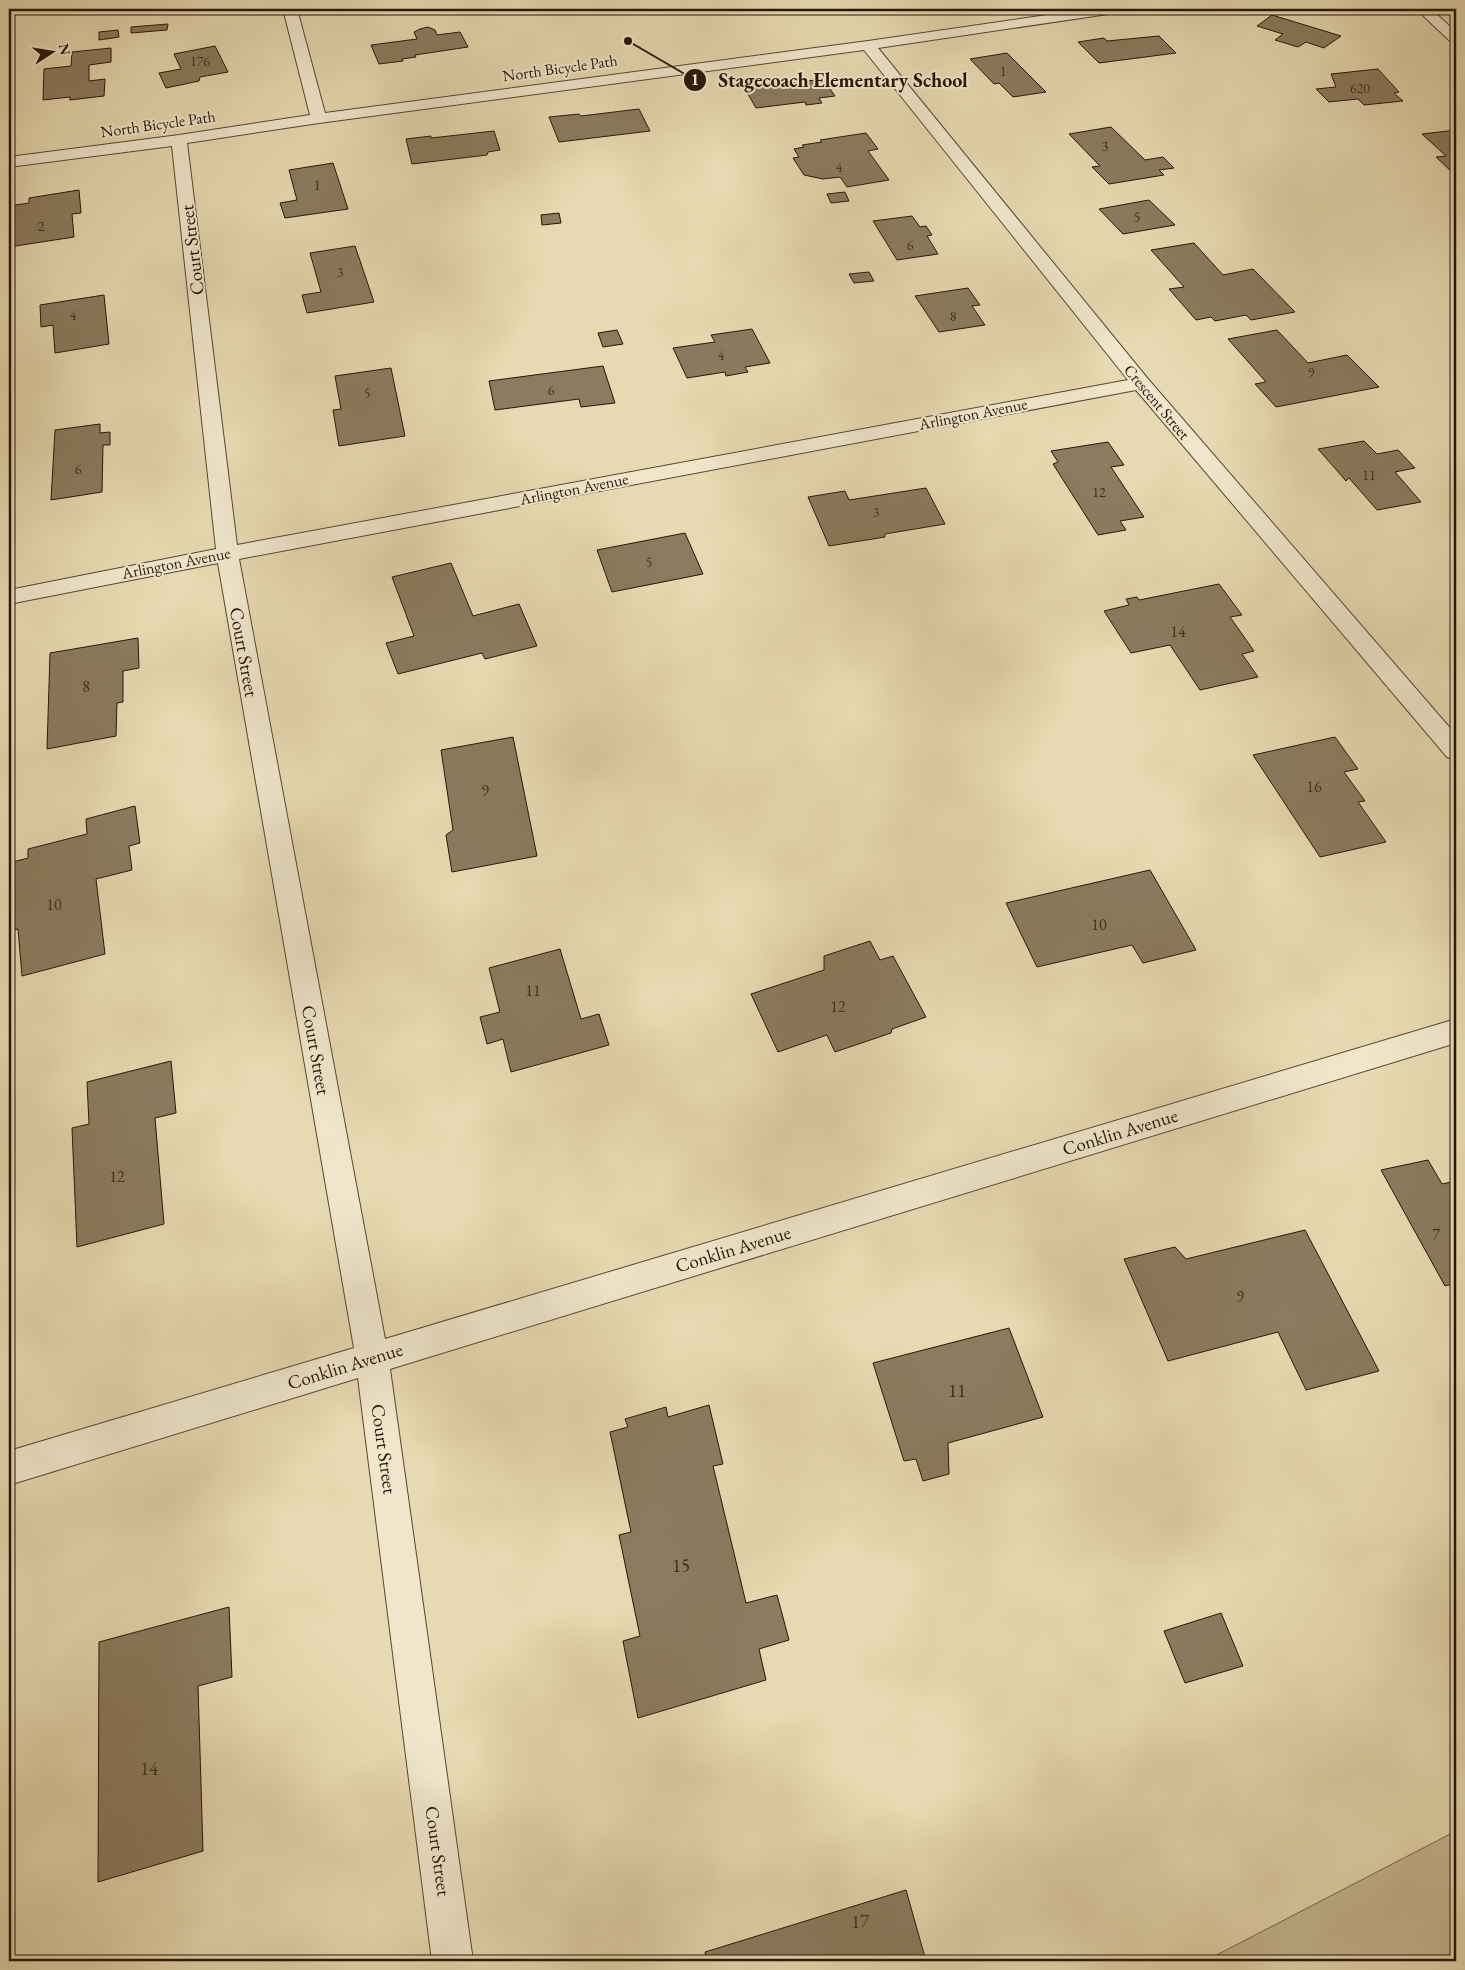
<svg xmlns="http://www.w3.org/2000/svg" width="1465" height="1970" font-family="'EB Garamond',serif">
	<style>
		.green { fill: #c6b894; stroke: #76674e }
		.building { fill: #8b7b5f; stroke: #271607 }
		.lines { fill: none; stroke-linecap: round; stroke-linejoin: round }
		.minor-casing { stroke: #574732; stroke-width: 2 }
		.minor { fill: #efe6cc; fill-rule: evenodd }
		.labels { text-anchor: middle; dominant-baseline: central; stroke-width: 4; stroke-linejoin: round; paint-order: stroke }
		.far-number-label { font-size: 14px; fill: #402f1d }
		.far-street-label { font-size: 16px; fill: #271607; stroke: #efe6cc }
		.number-label { font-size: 16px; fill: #402f1d }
		.street-label { font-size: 19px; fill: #271607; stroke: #efe6cc }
		.near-number-label { font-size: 19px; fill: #402f1d }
		.leader { fill: none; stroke: #271607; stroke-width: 2 }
		.callout-dot { fill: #271607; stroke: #efe6cc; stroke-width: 2 }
		.mark-label { font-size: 15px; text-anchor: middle; font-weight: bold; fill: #fff }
		.callout-label { font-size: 20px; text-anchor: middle; font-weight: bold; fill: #271607; stroke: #efe6cc; stroke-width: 4; stroke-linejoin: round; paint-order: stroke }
	</style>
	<rect width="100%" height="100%" fill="#e7d9b1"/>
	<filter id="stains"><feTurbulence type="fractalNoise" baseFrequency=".004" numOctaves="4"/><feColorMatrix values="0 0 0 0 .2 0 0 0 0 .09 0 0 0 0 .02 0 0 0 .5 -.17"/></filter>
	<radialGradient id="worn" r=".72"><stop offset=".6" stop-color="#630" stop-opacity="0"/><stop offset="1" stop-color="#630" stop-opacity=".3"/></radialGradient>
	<path class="green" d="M1456 1831V1961H1205Z"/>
	<path class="building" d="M29 9H71L30 14Z
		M1272 15 1341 36 1324 48 1306 42 1298 47 1275 40 1283 34 1257 26Z
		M168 24 167 30 131 33V27Z
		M428 27 435 30 437 35 460 32 468 47 415 55 416 57 402 59 403 61 379 64 371 45 417 39 414 32 420 29Z
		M118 30 119 37 99 40V32Z
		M1159 36 1176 53 1099 63 1078 42 1104 38 1107 41Z
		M215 46 228 72 200 77 199 81 166 88 159 73 181 69 174 54Z
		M111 48V62L89 65V81L105 79 104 96 70 100V97L43 100 44 69 71 66 72 52Z
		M1007 53 1046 92 1013 97 999 83 994 84 970 59Z
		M1378 69 1399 92 1394 93 1403 101 1364 105 1358 99 1329 102 1316 89 1336 87 1331 74Z
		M823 79 835 96 819 98 822 103 806 105 805 102 756 108 745 89Z
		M639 109 650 131 559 142 549 117 579 114 581 116Z
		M1111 127 1145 160 1163 157 1174 168 1159 170 1164 175 1109 184 1092 167 1100 166 1069 134Z
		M1456 130V174H1454L1436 157 1446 156 1422 134Z
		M494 131 500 150 488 152 487 155 412 164 406 139 431 136V138Z
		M866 133 878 149 868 151 889 180 847 187 840 177 823 179 804 175 793 158 799 157 794 149 804 147 802 145 822 142 820 140Z
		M333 163 348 209 285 218 280 203 297 200 289 170Z
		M79 190 81 213 72 214 74 237 9 247V206L29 203V198Z
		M845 192 849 201 831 203 827 194Z
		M1149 200 1175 225 1123 234 1099 209Z
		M559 213 561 223 542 225 541 215Z
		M912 216 920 227 926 226 932 235 927 236 938 254 897 260 873 221Z
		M1194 243 1223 275 1253 269 1295 312 1251 320 1246 315 1215 321 1211 317 1196 320 1169 289 1184 287 1151 250Z
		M355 246 374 302 307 313 302 295 321 292 310 253Z
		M869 272 874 281 854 283 849 274Z
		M968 288 980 305 972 306 985 325 939 332 915 296Z
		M104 295 109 344 55 353 53 325 41 327 40 305Z
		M752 329 770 363 745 367 748 372 726 376 725 372 687 378 673 348 715 342 711 335Z
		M617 330 623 344 603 347 598 333Z
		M1277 330 1308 363 1347 355 1379 387 1276 407 1255 384 1266 382 1228 339Z
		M603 366 615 403 581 407 579 399 495 410 489 381Z
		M391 368 405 436 339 446 333 410 341 409 335 376Z
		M100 424V433L110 432V445H103L102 492 51 500 55 430Z
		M1364 441 1377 454 1398 450 1415 468 1395 472 1421 502 1377 510 1349 478 1346 481 1318 449Z
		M1108 442 1124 465 1111 467 1144 517 1120 521 1126 530 1098 535 1053 464 1058 462 1051 451Z
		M926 488 945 524 885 534V537L829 546 808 497 845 491 849 500Z
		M685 533 703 574 612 592 597 550Z
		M451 563 473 616 519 604 537 646 485 659 482 653 398 674 386 643 414 636 392 577Z
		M1219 584 1242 615 1230 617 1254 651 1242 654 1258 677 1200 690 1170 645 1131 653 1104 611 1129 605 1126 599 1137 597 1139 600Z
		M138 638 139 668 123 671V702L117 703 116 736 47 749 50 653Z
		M513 737 537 856 452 872 446 835 453 830 441 750Z
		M1335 737 1358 769 1344 772 1365 801 1358 802 1386 842 1320 857 1253 755Z
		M135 806 140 843 129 846 132 870 96 879 105 954 22 976 18 929 9 931V863L28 858V849L87 834 86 819Z
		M1150 870 1196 950 1143 963 1132 945 1037 967 1006 903Z
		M870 941 880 960 893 956 926 1017 892 1029 891 1033 835 1052 827 1035 778 1052 751 994 824 970V956Z
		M560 949 581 1019 599 1014 609 1045 511 1072 503 1039 487 1044 480 1017 500 1012 489 968Z
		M171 1061 176 1113 155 1118 164 1224 77 1247 72 1128 89 1124 87 1082Z
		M1428 1160 1442 1184 1456 1181V1283L1445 1286 1381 1170Z
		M1305 1230 1379 1371 1306 1390 1278 1332 1168 1361 1124 1259 1175 1247 1186 1259Z
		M1009 1328 1043 1417 948 1443 949 1474 923 1481 916 1459 904 1461 873 1363Z
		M709 1405 723 1464 713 1466 746 1603 777 1595 789 1640 759 1649 766 1680 638 1718 623 1641 640 1636 619 1535 631 1532 610 1432 628 1427 625 1419 666 1407 668 1417Z
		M229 1607 232 1677 198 1686 203 1851 98 1882 99 1642Z
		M1221 1613 1243 1666 1185 1683 1164 1631Z
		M906 1890 926 1961H707L705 1952Z"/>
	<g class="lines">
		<g class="minor-casing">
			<path id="minor" d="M283 9H297L325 113 868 41 1088 9H1122L1120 12 1115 13 878 48 1148 379 1456 735V760L1447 757 1136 390 239 559 385 1339 1456 1019V1043L390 1369 473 1961H432L358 1378 9 1485V1451L354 1348 218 563 9 604V590L216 549 172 146 9 167V157L179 135 310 115ZM864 50 1128 380 237 545 187 143 319 123Z
				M1416 9H1431L1456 32V43L1451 42Z"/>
		</g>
		<use href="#minor" class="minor"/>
	</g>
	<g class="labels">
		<g class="far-number-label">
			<text x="200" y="61">176</text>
			<text x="1003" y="71">1</text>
			<text x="1360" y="88">620</text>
			<text x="1105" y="146">3</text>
			<text x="839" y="167">4</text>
			<text x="317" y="185">1</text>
			<text x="1137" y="217">5</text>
			<text x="41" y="226">2</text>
			<text x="910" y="245">6</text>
			<text x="340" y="272">3</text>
			<text x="73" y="315">4</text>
			<text x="953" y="316">8</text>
			<text x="721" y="355">4</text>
			<text x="1311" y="372">9</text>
			<text x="551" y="390">6</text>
			<text x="367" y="393">5</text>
			<text x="78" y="469">6</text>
			<text x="1369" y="475">11</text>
			<text x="1099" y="492">12</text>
			<text x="876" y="512">3</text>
			<text x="649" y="562">5</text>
		</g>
		<g class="far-street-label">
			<text transform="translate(560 68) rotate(-8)">North Bicycle Path</text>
			<text transform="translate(158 124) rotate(-8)">North Bicycle Path</text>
			<text transform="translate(1157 402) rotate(50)">Crescent Street</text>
			<text transform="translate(973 414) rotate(-11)">Arlington Avenue</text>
			<text transform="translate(574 489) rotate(-11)">Arlington Avenue</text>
			<text transform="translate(176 563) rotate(-11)">Arlington Avenue</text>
		</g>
		<g class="number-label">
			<text x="1178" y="631">14</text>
			<text x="86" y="686">8</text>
			<text x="1314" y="786">16</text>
			<text x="485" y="790">9</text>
			<text x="54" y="904">10</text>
			<text x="1099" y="924">10</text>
			<text x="533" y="990">11</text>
			<text x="838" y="1006">12</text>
			<text x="117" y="1176">12</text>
			<text x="1436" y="1234">7</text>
			<text x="1240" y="1296">9</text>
		</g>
		<g class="street-label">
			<text transform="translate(192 250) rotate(-97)">Court Street</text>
			<text transform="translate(244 652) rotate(80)">Court Street</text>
			<text transform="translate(316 1050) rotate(80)">Court Street</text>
			<text transform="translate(1120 1132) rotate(-17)">Conklin Avenue</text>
			<text transform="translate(733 1249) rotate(-17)">Conklin Avenue</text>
			<text transform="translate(345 1366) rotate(-17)">Conklin Avenue</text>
			<text transform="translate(384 1449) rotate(82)">Court Street</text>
			<text transform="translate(438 1851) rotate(82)">Court Street</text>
		</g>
		<g class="near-number-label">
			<text x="957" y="1390">11</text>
			<text x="681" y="1565">15</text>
			<text x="149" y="1768">14</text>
			<text x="860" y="1921">17</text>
		</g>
	</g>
	<path class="leader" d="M628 41L695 80"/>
	<g class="callout-dot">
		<circle cx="628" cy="41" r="5"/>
		<circle cx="695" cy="80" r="12"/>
	</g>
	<g class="mark-label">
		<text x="695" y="85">1</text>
	</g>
	<g class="callout-label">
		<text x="843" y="87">Stagecoach Elementary School</text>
	</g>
	<rect width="1465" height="1970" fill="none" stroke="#e7d9b1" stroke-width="30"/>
	<rect x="10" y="10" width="1445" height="1950" fill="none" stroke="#271607" stroke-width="2.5"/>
	<rect x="15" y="15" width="1435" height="1940" fill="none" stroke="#271607"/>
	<g transform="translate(52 52) rotate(78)" stroke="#efe6cc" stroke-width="4" paint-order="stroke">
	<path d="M0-4L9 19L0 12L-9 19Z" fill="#271607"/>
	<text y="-8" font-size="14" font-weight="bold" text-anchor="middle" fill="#271607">N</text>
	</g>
	<rect width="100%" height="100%" filter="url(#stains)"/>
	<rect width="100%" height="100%" fill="url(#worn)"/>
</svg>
